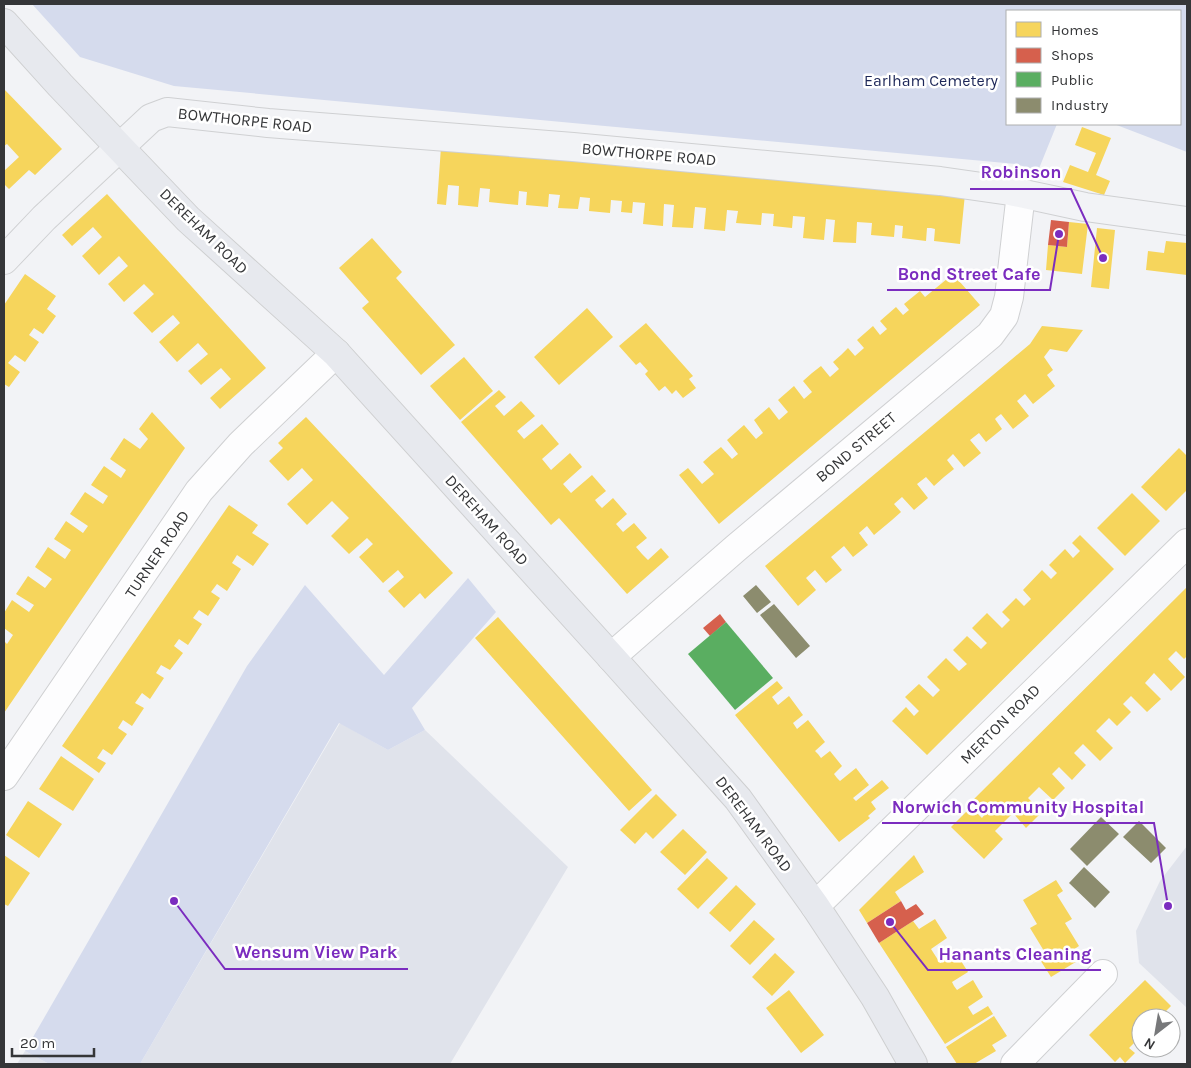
<svg xmlns="http://www.w3.org/2000/svg" width="1191" height="1068" font-family="Karla,sans-serif">
	<style>
		.built { fill: #e0e3eb }
		.green { fill: #d5dbed }
		.homes { fill: #f6d55c }
		.shops { fill: #d6604d }
		.public { fill: #5aae61 }
		.industry { fill: #8c8c6e }
		.lines { fill: none; stroke-linecap: round; stroke-linejoin: round }
		.street-casing { stroke: #cfd0d2; stroke-width: 30 }
		.secondary-casing { stroke: #cfd0d2; stroke-width: 30 }
		.primary-casing { stroke: #cecfd0; stroke-width: 30 }
		.street { stroke: #fdfdfe; stroke-width: 28 }
		.secondary { stroke: #f2f3f6; stroke-width: 28 }
		.primary { stroke: #e7e9ee; stroke-width: 28 }
		.labels { text-anchor: middle; dominant-baseline: central; stroke-width: 5; stroke-linejoin: round; paint-order: stroke }
		.park-label { font-size: 16px; fill: #1d2758; stroke: #fff }
		.street-label { font-size: 16px; fill: #353638; stroke: #fff }
		.leader { fill: none; stroke: #7b2cbf; stroke-width: 2 }
		.callout-dot { fill: #7b2cbf; stroke: #fff; stroke-width: 2 }
		.callout-label { font-size: 18px; text-anchor: middle; font-weight: bold; fill: #7b2cbf; stroke: #fff; stroke-width: 5; stroke-linejoin: round; paint-order: stroke }
	</style>
	<rect width="100%" height="100%" fill="#f2f3f6"/>
	<path class="built" d="M340 723 388 750 425 730 568 867 450 1064H140Z
		M1187 846V1008L1139 963 1136 931 1160 881Z
		M25 1051 49 1064H17Z"/>
	<path class="green" d="M32 4H1187V152L1114 124H1180V11H1007V124H1057L1038 171 1016 164 174 86 80 57Z
		M468 578 496 612 412 708 425 730 388 750 339 723 140 1064H49L25 1051 247 666 305 585 384 675Z"/>
	<path class="homes" d="M4 89 62 149 35 175 29 170 9 189 4 184V171L19 157 7 144 4 146Z
		M1082 127 1111 138 1096 175 1110 181 1104 195 1063 182 1070 165 1088 172 1096 153 1075 145Z
		M441 147 965 194 960 244 934 241 935 229 931 228H927L926 241 902 238 903 226 895 225 894 237 871 235 872 223 857 222 856 243 833 242 835 220 826 219 824 240 803 238 805 217 793 216 792 228 773 226 774 214 762 213 761 225 736 223 738 211 727 210 725 231 704 229 706 208 695 207 693 228 672 227 674 205 664 204 663 226 643 224 645 203 633 202 632 213 621 212 622 201 611 200 610 213 589 211 590 198 580 197 578 209 558 208 560 195 549 194 548 207 526 205 527 192 519 191 518 205 489 202 490 189 480 188 478 207 458 205 459 186 448 185 446 205 437 204Z
		M107 194 266 368 220 409 210 398 231 379 221 368 201 385 188 371 208 354 198 343 177 362 159 342 180 323 173 315 152 333 133 313 154 294 144 284 124 302 108 284 128 266 119 256 99 275 82 256 102 237 93 227 72 246 62 235Z
		M1069 222 1088 224 1082 274 1046 270 1048 245 1067 247Z
		M1097 228 1115 230 1109 289 1091 287Z
		M372 238 402 272 396 278 455 345 421 375 362 308 369 302 339 268Z
		M1166 241 1187 243V275L1146 270 1148 251 1164 253Z
		M25 274 56 296 47 309 56 316 43 334 34 328 29 335 39 342 25 362 15 355 8 363 20 372 9 387 4 384V305Z
		M953 274 980 305 719 524 679 475 688 468 702 484 714 474 703 462 712 454 721 447 732 459 738 454 727 440 744 425 756 439 763 433 754 420 769 407 779 420 788 412 778 400 794 386 804 399 812 392 803 381 812 373 821 366 830 377 839 369 833 362 841 355 848 348 855 356 864 348 857 340 873 326 880 335 887 329 880 321 896 307 903 315 909 310 904 304 920 291 925 297Z
		M587 308 613 337 559 385 534 357Z
		M646 323 693 376 689 379 696 388 683 398 676 390 672 394 665 386 659 391 645 374 648 371 640 362 636 365 619 346Z
		M1042 326 1083 330 1067 352 1050 349 1044 357 1053 370 1047 375 1055 386 1033 404 1025 394 1017 401 1029 416 1013 429 1001 414 997 417 995 419 1002 429 986 442 979 433 970 440 981 453 964 467 953 454 947 460 954 469 944 477 934 486 926 477 917 484 928 498 914 510 902 497 894 504 901 512 892 520 874 535 867 526 859 533 868 545 853 557 844 546 831 557 842 570 826 583 815 570 806 578 816 590 798 606 765 566 1030 344Z
		M464 357 493 391 460 420 430 386Z
		M499 390 506 397 495 406 504 416 521 401 535 416 517 431 524 439 542 424 559 444 542 459 551 470 570 453 582 467 563 484 571 493 592 475 606 491 595 500 598 504 602 508 613 498 627 514 616 524 623 532 634 523 647 538 636 547 642 554 648 560 661 548 669 557 627 594 559 518 551 525 461 422Z
		M152 412 185 448 4 713V641L7 644 13 635 4 628V613L12 600 29 612 34 605 16 594 28 576 45 588 52 579 35 567 48 547 65 559 71 550 54 539 66 521 83 533 88 526 70 514 85 492 103 504 108 496 91 485 104 466 121 478 126 470 110 459 124 438 140 449 148 439 139 429Z
		M306 417 453 573 425 599 420 593 404 608 388 591 404 577 398 570 383 583 359 557 373 544 367 538 349 554 331 536 349 518 332 501 307 525 287 504 313 480 302 468 288 481 269 461 283 448 278 443Z
		M1179 448 1187 456V490L1166 511 1141 487Z
		M1132 493 1160 521 1125 556 1097 528Z
		M229 505 258 525 252 533 269 544 253 566 237 555 232 563 241 569 227 591 217 584 211 592 220 598 208 616 199 610 193 618 202 624 188 645 179 639 174 646 183 653 170 670 161 665 156 673 164 678 150 699 142 693 135 703 144 708 132 726 123 720 118 728 127 734 112 755 103 749 97 758 106 763 99 773 62 746Z
		M1080 535 1114 569 927 755 892 721 906 707 914 716 919 711 905 697 919 684 933 697 940 690 927 677 946 658 959 671 967 664 953 650 967 636 981 649 987 643 972 628 987 613 1002 628 1010 620 1002 612 1016 598 1024 606 1031 599 1023 590 1042 570 1051 579 1057 573 1049 565 1065 549 1073 558 1080 551 1072 543Z
		M1187 587V656L1184 659 1176 651 1168 659 1185 677 1171 691 1154 673 1145 683 1161 699 1147 712 1131 696 1123 704 1131 712 1117 726 1109 718 1096 731 1113 748 1100 761 1083 744 1074 753 1086 765 1072 780 1059 767 1052 774 1065 788 1053 800 1039 787 1028 798 1042 812 1026 828 1013 813 995 831 1003 839 984 859 951 827 971 807 982 818 985 814 972 801Z
		M498 617 652 790 629 811 475 638Z
		M777 681 783 688 772 697 778 705 789 696 803 715 793 723 797 729 808 720 825 742 815 751 818 754 821 758 830 751 842 766 834 774 837 778 840 781 856 768 869 785 853 798 856 801 882 780 889 788 871 802 876 809 868 816 870 818 839 842 735 715Z
		M61 756 94 779 73 811 39 789Z
		M656 794 677 815 653 839 646 832 635 844 620 830Z
		M28 801 62 824 39 858 6 835Z
		M683 829 707 852 685 875 660 852Z
		M4 855 30 873 8 906 4 904Z
		M914 855 924 872 895 892 901 901 867 923 859 910Z
		M707 858 728 878 698 909 677 889Z
		M1056 880 1063 891 1057 895 1072 919 1065 923 1079 946 1073 950 1079 960 1051 977 1037 955 1044 951 1030 928 1037 924 1023 900Z
		M736 885 756 904 730 932 709 913Z
		M935 919 947 938 931 949 940 963 956 953 968 972 952 982 954 986 957 990 973 980 983 997 968 1007 973 1015 988 1006 993 1014 945 1044 879 943 913 921 919 929Z
		M754 920 775 939 750 965 730 946Z
		M775 953 795 972 772 996 752 977Z
		M1145 980 1171 1006 1159 1018H1141V1036L1129 1048 1135 1053 1125 1063 1120 1057 1115 1062 1089 1035Z
		M789 990 824 1035 801 1053 766 1008Z
		M994 1016 1007 1036 992 1045 996 1051 974 1064H957L946 1047Z"/>
	<path class="shops" d="M1051 220 1069 222 1067 247 1048 245Z
		M720 614 726 622 710 636 703 628Z
		M901 901 906 910 916 904 924 914 879 943 867 923Z"/>
	<path class="public" d="M726 622 773 678 735 710 688 654Z"/>
	<path class="industry" d="M756 585 771 602 757 613 743 596Z
		M774 604 810 646 796 658 760 615Z
		M1101 817 1119 834 1087 866 1070 849Z
		M1139 821 1166 848 1151 863 1123 837Z
		M1084 867 1110 892 1095 908 1069 883Z"/>
	<g class="lines">
		<g class="street-casing">
			<path id="street" d="M611 657 736 548 990 335 1004 316 1009 297 1021 193
				M4 776 199 491 241 444 336 353
				M815 906 1187 543
				M1015 1064 1103 974"/>
		</g>
		<g class="secondary-casing">
			<path id="secondary" d="M4 260 44 218 151 118 167 112 268 123 573 147 940 181 1010 191 1085 207 1187 221"/>
		</g>
		<g class="primary-casing">
			<path id="primary" d="M4 23 60 85 188 219 336 353 611 657 738 799 815 906 875 997 913 1064"/>
		</g>
		<use href="#street" class="street"/>
		<use href="#secondary" class="secondary"/>
		<use href="#primary" class="primary"/>
	</g>
	<g class="labels">
		<g class="park-label">
			<text x="931" y="80">Earlham Cemetery</text>
		</g>
		<g class="street-label">
			<text transform="translate(245 120) rotate(6)">BOWTHORPE ROAD</text>
			<text transform="translate(649 154) rotate(5)">BOWTHORPE ROAD</text>
			<text transform="translate(204 231) rotate(44)">DEREHAM ROAD</text>
			<text transform="translate(856 447) rotate(-40)">BOND STREET</text>
			<text transform="translate(487 520) rotate(48)">DEREHAM ROAD</text>
			<text transform="translate(157 554) rotate(-56)">TURNER ROAD</text>
			<text transform="translate(1000 724) rotate(-45)">MERTON ROAD</text>
			<text transform="translate(754 824) rotate(53)">DEREHAM ROAD</text>
		</g>
	</g>
	<path class="leader" d="M1103 258L1071 189H970M1059 234L1050 290H887M1168 906L1154 823H882M174 901L225 969H408M890 922L928 970H1101"/>
	<g class="callout-dot">
		<circle cx="1103" cy="258" r="5"/>
		<circle cx="1059" cy="234" r="5"/>
		<circle cx="1168" cy="906" r="5"/>
		<circle cx="174" cy="901" r="5"/>
		<circle cx="890" cy="922" r="5"/>
	</g>
	<g class="callout-label">
		<text x="1021" y="178">Robinson</text>
		<text x="969" y="280">Bond Street Cafe</text>
		<text x="1018" y="813">Norwich Community Hospital</text>
		<text x="316" y="958">Wensum View Park</text>
		<text x="1015" y="960">Hanants Cleaning</text>
	</g>
	<rect width="1191" height="1068" fill="none" stroke="#353638" stroke-width="10"/>
	<rect x="1006" y="10" width="175" height="115" fill="#ffffff" stroke="#aeafaf"/>
	<rect x="1016" y="22" width="25" height="15" fill="#f6d55c" stroke="#aeafaf"/>
	<text x="1051" y="35" font-size="15" fill="#353638">Homes</text>
	<rect x="1016" y="48" width="25" height="15" fill="#d6604d" stroke="#aeafaf"/>
	<text x="1051" y="60" font-size="15" fill="#353638">Shops</text>
	<rect x="1016" y="72" width="25" height="15" fill="#5aae61" stroke="#aeafaf"/>
	<text x="1051" y="85" font-size="15" fill="#353638">Public</text>
	<rect x="1016" y="98" width="25" height="15" fill="#8c8c6e" stroke="#aeafaf"/>
	<text x="1051" y="110" font-size="15" fill="#353638">Industry</text>
	<g transform="translate(1156 1033) rotate(211)"><circle r="24" fill="#ffffff" stroke="#aeafaf"/>
	<path d="M0-4L9 19L0 12L-9 19Z" fill="#77787a"/>
	<text y="-8" font-size="14" font-weight="bold" text-anchor="middle" fill="#353638">N</text>
	</g>
	<path d="M12 1048v8h82v-8" fill="none" stroke="#353638" stroke-width="2.5"/>
	<text x="20" y="1048" font-size="15" fill="#353638" stroke="#ffffff" stroke-width="4" paint-order="stroke">20 m</text>
</svg>
